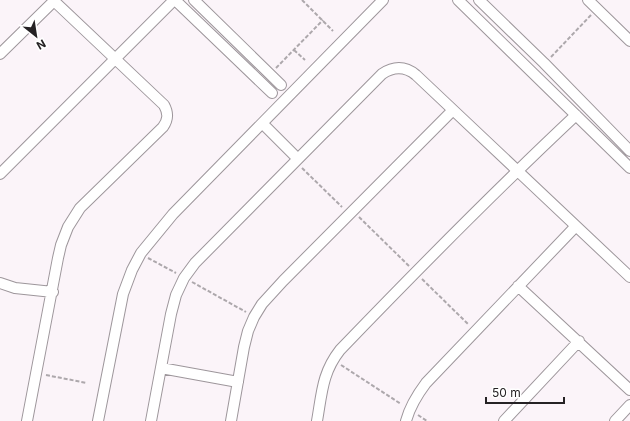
<svg xmlns="http://www.w3.org/2000/svg" width="630" height="421" font-family="Inter,sans-serif">
	<style>
		.lines { fill: none; stroke-linecap: round; stroke-linejoin: round }
		.minor-casing { stroke: #9d969b; stroke-width: 12 }
		.path { stroke: #ada8ac; stroke-width: 2; stroke-dasharray: 4 2; stroke-linecap: butt }
		.minor { stroke: #fff; stroke-width: 10 }
	</style>
	<rect width="100%" height="100%" fill="#fbf4f9"/>
	<g class="lines">
		<g class="minor-casing">
			<path id="minor" d="M175 0 272 93
				M194 0 281 85
				M458 0 630 168
				M479 0 544 63 630 151
				M588 0 630 41
				M0 54 54 1
				M263 124 298 159
				M0 174 174 0
				M0 283 15 288 53 292
				M518 286 630 390
				M161 368 238 382
				M27 421 58 258 61 245 68 227 80 208 163 127C168 120 169 114 164 105L53 0
				M98 421 123 294 132 270 141 253 173 214 383 0
				M151 421 171 314 176 295 184 278 195 263 382 74C394 66 405 66 416 75L630 277
				M231 421 244 347 248 331 254 317 262 304 283 281 453 110
				M317 421C322 393 322 373 340 350 417 270 495 191 576 115
				M406 421C410 406 417 395 426 383L576 226
				M504 421 579 341
				M615 421 630 405"/>
		</g>
		<path class="path" d="M302 0 333 31
			M294 50 305 60
			M551 57 591 15
			M276 68 323 20
			M302 168 342 207
			M359 217 409 266
			M148 258 176 273
			M422 279 469 325
			M192 282 246 312
			M341 365 401 404
			M46 375 87 383
			M418 415 427 421"/>
		<use href="#minor" class="minor"/>
	</g>
	<g transform="translate(36 36) rotate(150)" stroke="#ffffff" stroke-width="3" paint-order="stroke">
	<path d="M0-3L7 15L0 10L-7 15Z" fill="#252224"/>
	<text y="-6" font-size="11" font-weight="bold" text-anchor="middle" fill="#252224">N</text>
	</g>
	<path d="M486 397v6h78v-6" fill="none" stroke="#252224" stroke-width="2"/>
	<text x="492" y="397" font-size="12" fill="#252224" stroke="#ffffff" stroke-width="3" paint-order="stroke">50 m</text>
</svg>
